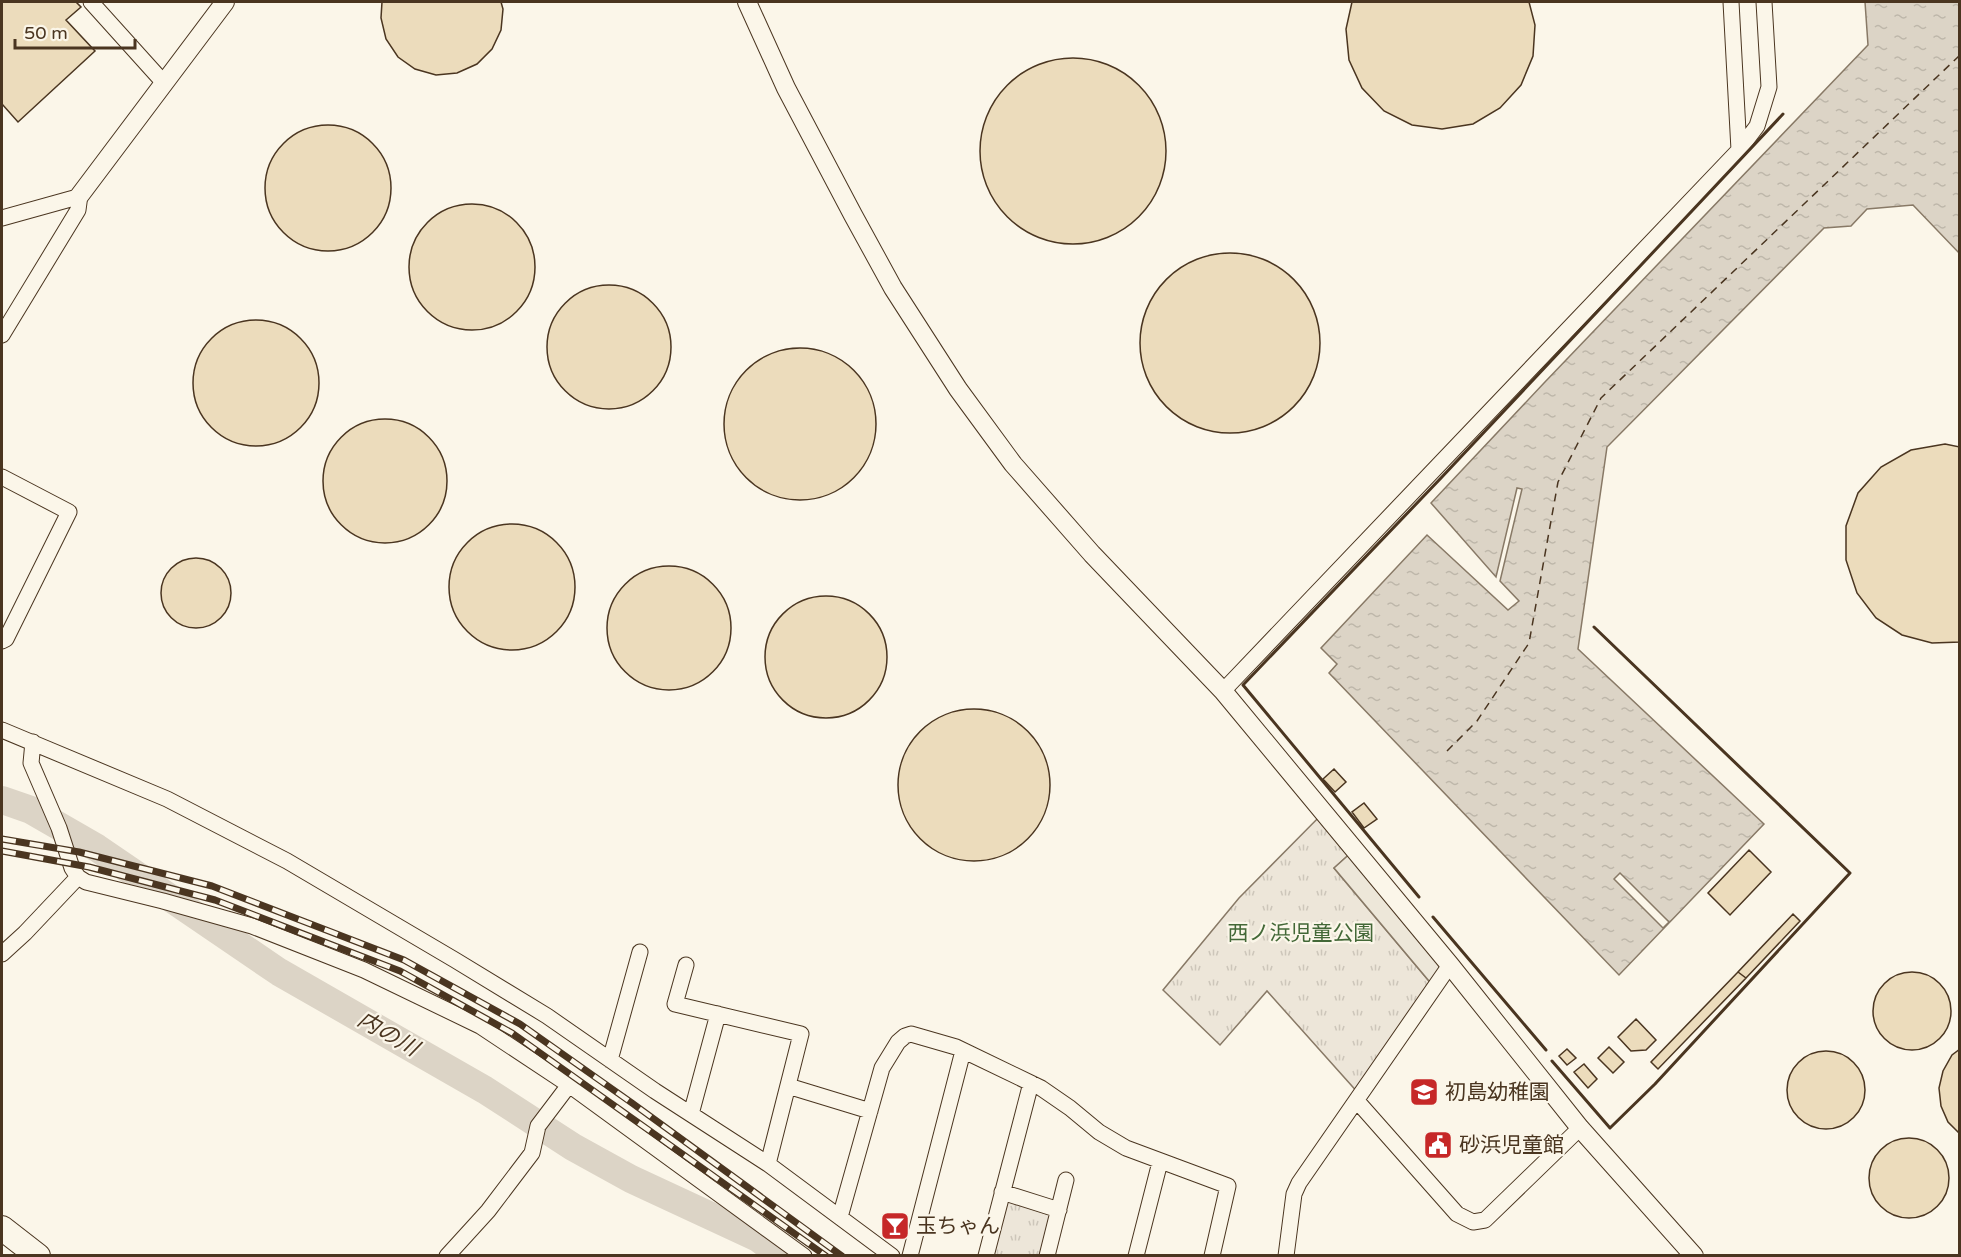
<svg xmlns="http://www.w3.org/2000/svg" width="1961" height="1257" font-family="'Varela Round','Noto Sans JP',sans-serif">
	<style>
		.grass { fill: url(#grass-tufts); stroke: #887966; stroke-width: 1.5 }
		.parking { fill: #ede7d9; stroke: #887966; stroke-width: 1.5 }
		.water { fill: url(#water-ripples); stroke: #887966; stroke-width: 1.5 }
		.pier { fill: #fbf6e9; stroke: #887966; stroke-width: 1.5 }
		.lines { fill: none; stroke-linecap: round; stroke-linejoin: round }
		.river { stroke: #dcd4c6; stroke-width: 28 }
		.ferry { stroke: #4a3520; stroke-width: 1.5; stroke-dasharray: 8 6; stroke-linecap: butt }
		.building { fill: #ecdcbc; stroke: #4a3520; stroke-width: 1.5 }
		.minor-casing { stroke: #4a3520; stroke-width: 17 }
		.tertiary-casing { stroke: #4a3520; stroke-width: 20 }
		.trunk-casing { stroke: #4a3520; stroke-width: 26 }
		.minor { stroke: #fbf6e9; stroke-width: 15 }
		.tertiary { stroke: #fbf6e9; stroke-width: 18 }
		.trunk { stroke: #fbf6e9; stroke-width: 24 }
		.rail-casing { stroke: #4a3520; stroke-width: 7 }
		.rail { stroke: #fbf6e9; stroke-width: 4.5; stroke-dasharray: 14; stroke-linecap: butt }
		.wall { stroke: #4a3520; stroke-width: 3 }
		.labels { text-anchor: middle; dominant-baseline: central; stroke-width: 4.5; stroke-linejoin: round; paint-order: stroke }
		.park-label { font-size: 21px; fill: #436837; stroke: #fbf6e9 }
		.poi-label { font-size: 21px; fill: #4a3520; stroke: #fbf6e9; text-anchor: start }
		.water-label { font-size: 22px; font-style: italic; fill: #4a3520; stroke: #fbf6e9 }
	</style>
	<defs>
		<pattern id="grass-tufts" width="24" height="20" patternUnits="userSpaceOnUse" patternTransform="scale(1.5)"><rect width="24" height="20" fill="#ede6d9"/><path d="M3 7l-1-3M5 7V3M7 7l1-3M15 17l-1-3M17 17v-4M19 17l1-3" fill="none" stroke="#cdc6ba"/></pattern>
		<pattern id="water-ripples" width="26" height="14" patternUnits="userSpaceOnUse" patternTransform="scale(1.5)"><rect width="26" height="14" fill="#dcd4c6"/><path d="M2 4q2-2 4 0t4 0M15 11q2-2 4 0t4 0" fill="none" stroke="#beb7aa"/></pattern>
	</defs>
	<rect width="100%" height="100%" fill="#fbf6e9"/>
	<path class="grass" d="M1323 813 1354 850 1334 868 1434 987 1360 1095 1267 991 1220 1045 1163 990 1239 898Z
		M1007 1200 1053 1216 1045 1255 992 1256Z"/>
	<path class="parking" d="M1354 850 1450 965 1434 987 1334 868Z"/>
	<path class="water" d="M1865 2H1959V253L1913 205 1867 209 1851 226 1824 228 1607 447 1578 649 1764 824 1619 975 1329 673 1337 664 1321 648 1427 535 1508 610 1519 601 1500 581 1522 489 1517 488 1496 577 1431 503 1544 383 1868 45Z"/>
	<path class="pier" d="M1620 873 1669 922 1663 928 1614 879Z"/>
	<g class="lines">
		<path class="river" d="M2 800 31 810 97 848 279 972 485 1090 573 1147 631 1179 758 1238 782 1256"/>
		<path class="ferry" d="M1447 751 1477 721 1529 643 1558 482 1601 398 1960 55"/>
	</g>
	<path class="building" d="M2 2H76L81 7 66 20 95 51 18 122 2 104Z
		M382 2H501L503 9 501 30 492 49 477 64 457 73 436 75 415 69 398 57 386 39 381 18Z
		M1352 2H1529L1535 25 1533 56 1521 85 1500 108 1473 124 1442 129 1412 125 1384 111 1362 88 1349 60 1346 29Z
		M980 151a93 93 0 1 1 186 0a93 93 0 1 1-186 0Z
		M265 188a63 63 0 1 1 126 0a63 63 0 1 1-126 0Z
		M409 267a63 63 0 1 1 126 0a63 63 0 1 1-126 0Z
		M1140 343a90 90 0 1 1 180 0a90 90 0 1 1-180 0Z
		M547 347a62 62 0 1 1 124 0a62 62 0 1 1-124 0Z
		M193 383a63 63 0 1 1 126 0a63 63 0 1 1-126 0Z
		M724 424a76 76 0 1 1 152 0a76 76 0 1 1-152 0Z
		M323 481a62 62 0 1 1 124 0a62 62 0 1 1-124 0Z
		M1945 444 1960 447V642L1932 643 1902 635 1876 618 1857 593 1846 560V526L1858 493 1881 467 1911 450Z
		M449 587a63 63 0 1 1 126 0a63 63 0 1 1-126 0Z
		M161 593a35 35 0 1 1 70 0a35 35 0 1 1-70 0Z
		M607 628a62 62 0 1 1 124 0a62 62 0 1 1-124 0Z
		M765 657a61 61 0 1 1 122 0a61 61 0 1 1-122 0Z
		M898 785a76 76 0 1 1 152 0a76 76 0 1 1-152 0Z
		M1334 769 1346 782 1335 792 1323 779Z
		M1364 803 1377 819 1364 828 1352 812Z
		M1749 850 1771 872 1730 915 1708 893Z
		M1793 914 1800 921 1746 978 1738 972Z
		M1873 1011a39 39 0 1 1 78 0a39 39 0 1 1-78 0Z
		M1738 972 1746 978 1658 1069 1651 1062Z
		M1636 1019 1656 1040 1646 1050 1631 1051 1618 1037Z
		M1609 1047 1624 1062 1613 1073 1598 1058Z
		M1567 1049 1576 1058 1567 1065 1559 1056Z
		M1960 1049V1134L1948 1122 1941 1106 1939 1088 1943 1071 1952 1055Z
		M1787 1090a39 39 0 1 1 78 0a39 39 0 1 1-78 0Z
		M1584 1064 1597 1079 1588 1088 1574 1072Z
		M1869 1178a40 40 0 1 1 80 0a40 40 0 1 1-80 0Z"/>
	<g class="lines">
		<g class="minor-casing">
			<path id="minor" d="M91 2 164 83
				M1731 2 1739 150
				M2 218 74 198 80 195
				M2 335 78 210 80 195
				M2 477 69 512 6 639 2 641
				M1223 691 1739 150 1757 126 1769 87 1764 2
				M2 730 167 799 287 861 455 960 547 1016 655 1091 768 1164 892 1256
				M33 742 31 763 59 828 72 868 78 877 86 882 163 901 252 926 364 970 480 1026 569 1085 804 1256
				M2 954 25 933 78 877
				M686 965 675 1004 801 1034 768 1164
				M610 1060 640 952
				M788 1086 870 1111
				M1357 1101 1457 1214 1473 1222 1485 1220 1580 1128
				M691 1114 718 1014
				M1002 1192 1059 1210
				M840 1217 882 1068 898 1042 905 1036 911 1034 956 1047 1041 1088 1070 1108 1099 1132 1126 1148 1228 1186 1212 1256
				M447 1256 488 1211 532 1153 538 1126 569 1085
				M910 1256 963 1051
				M986 1256 1031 1083
				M1047 1256 1066 1180
				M1136 1256 1160 1162
				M1286 1256 1294 1194 1299 1183 1450 965"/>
		</g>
		<g class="tertiary-casing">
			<path id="tertiary" d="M747 2 786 88 853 215 893 288 958 389 1013 464 1092 554 1223 691 1450 965 1580 1128 1694 1256
				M80 195 225 2"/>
		</g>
		<g class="trunk-casing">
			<path id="trunk" d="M2 1228 38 1256"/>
		</g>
		<use href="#minor" class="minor"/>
		<use href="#tertiary" class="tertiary"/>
		<use href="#trunk" class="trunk"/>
		<g class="rail-casing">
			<path id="rail" d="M2 839 79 852 212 886 404 960 520 1024 632 1103 842 1256
				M2 851 89 867 215 900 400 971 512 1033 826 1256"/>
		</g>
		<use href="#rail" class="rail"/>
		<path class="wall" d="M1419 897 1243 685 1441 478 1783 114
			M1433 917 1546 1050
			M1552 1061 1610 1128 1655 1084 1850 873 1594 627"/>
	</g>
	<defs>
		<g id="school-square" transform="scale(1.5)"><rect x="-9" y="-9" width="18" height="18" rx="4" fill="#c62828" stroke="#fbf6e9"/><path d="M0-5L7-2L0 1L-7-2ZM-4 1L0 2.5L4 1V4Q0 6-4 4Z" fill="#fff"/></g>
		<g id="civic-square" transform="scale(1.5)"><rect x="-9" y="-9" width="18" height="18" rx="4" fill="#c62828" stroke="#fbf6e9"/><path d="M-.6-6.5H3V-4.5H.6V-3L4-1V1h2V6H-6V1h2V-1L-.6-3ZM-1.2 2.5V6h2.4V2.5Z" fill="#fff"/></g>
		<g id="bar-square" transform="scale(1.5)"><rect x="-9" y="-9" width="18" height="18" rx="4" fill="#c62828" stroke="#fbf6e9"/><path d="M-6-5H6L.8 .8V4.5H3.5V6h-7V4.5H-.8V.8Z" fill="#fff"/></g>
	</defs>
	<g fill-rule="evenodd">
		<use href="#school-square" x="1424" y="1092"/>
		<use href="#civic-square" x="1438" y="1145"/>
		<use href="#bar-square" x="895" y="1226"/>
	</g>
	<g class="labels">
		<g class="park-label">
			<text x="1301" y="933">西ノ浜児童公園</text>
		</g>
		<g class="poi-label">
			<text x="1445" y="1092">初島幼稚園</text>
			<text x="1459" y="1145">砂浜児童館</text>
			<text x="916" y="1226">玉ちゃん</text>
		</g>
		<g class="water-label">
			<text transform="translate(388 1034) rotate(30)">内の川</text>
		</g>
	</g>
	<rect width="1961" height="1257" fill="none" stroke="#4a3520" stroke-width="6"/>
	<path d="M15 39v9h120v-9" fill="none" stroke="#4a3520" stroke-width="3"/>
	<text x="24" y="39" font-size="18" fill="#4a3520" stroke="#fbf6e9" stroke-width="4.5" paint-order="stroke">50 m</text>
</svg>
